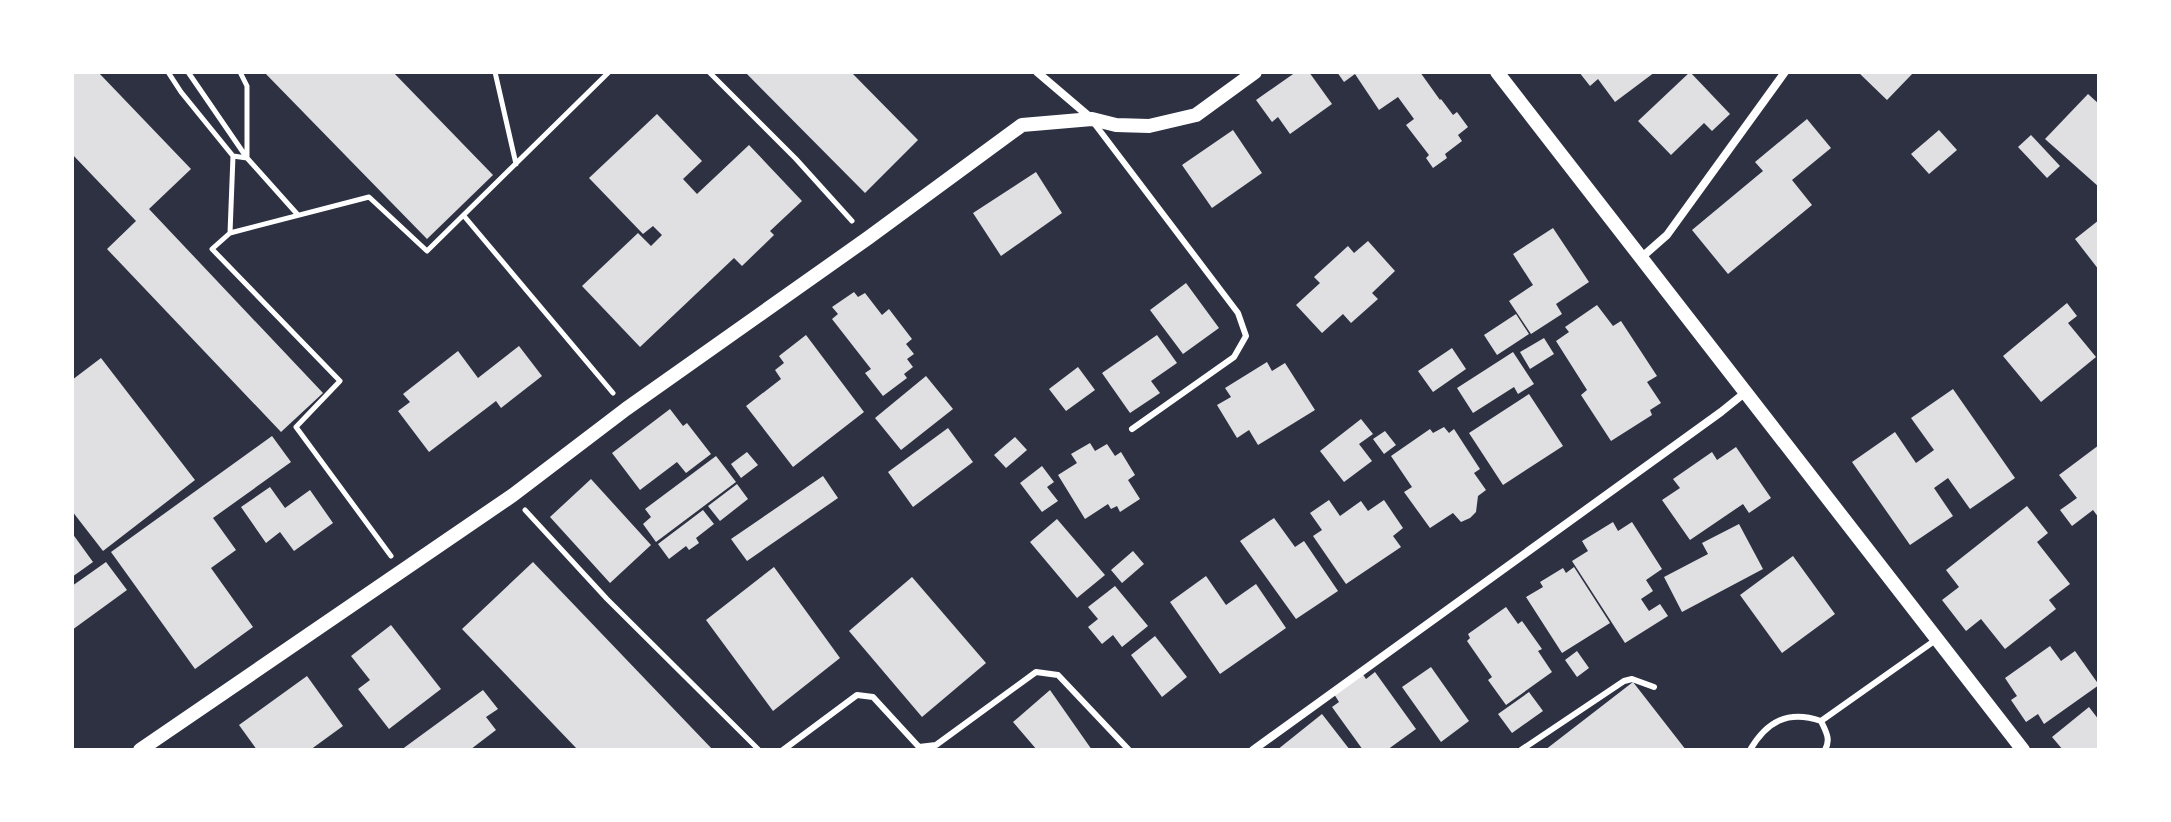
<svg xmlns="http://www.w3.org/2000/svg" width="2171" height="822" font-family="'Source Serif 4',serif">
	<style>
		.building { fill: #e0e0e3 }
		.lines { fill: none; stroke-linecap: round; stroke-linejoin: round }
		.path { stroke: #fff; stroke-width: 5 }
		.service { stroke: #fff; stroke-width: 6 }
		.minor { stroke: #fff; stroke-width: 8 }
		.tertiary { stroke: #fff; stroke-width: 14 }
	</style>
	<rect width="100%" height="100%" fill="#2d3142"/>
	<path class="building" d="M72 72H98L191 169 149 209 323 393 281 432 107 249 136 221 72 154Z
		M264 72H393L493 175 427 239Z
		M745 72H851L918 140 865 193Z
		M1296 72H1309L1332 104 1290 134 1278 117 1272 122 1256 100Z
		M1337 72H1420L1440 100 1441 99 1453 115 1457 112 1468 127 1458 135 1462 141 1445 154 1447 158 1433 168 1426 158 1429 155 1406 125 1414 119 1398 97 1379 110 1355 74 1344 82Z
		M1579 72H1655L1615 102 1598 79 1590 86Z
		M1690 72 1730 114 1712 131 1704 123 1671 155 1638 121Z
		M1858 72H1914L1887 100Z
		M2088 94 2099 104V187L2045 139Z
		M657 114 702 161 683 179 697 194 749 145 802 201 770 231 774 235 742 266 734 258 640 347 582 286 638 233 651 246 662 235 653 226 643 234 589 178Z
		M1807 119 1831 148 1792 180 1812 205 1728 274 1692 230 1763 171 1755 162Z
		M1233 130 1262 173 1212 208 1182 165Z
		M1939 130 1957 150 1929 174 1911 154Z
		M2031 135 2060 166 2047 178 2018 147Z
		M1036 172 1062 213 1001 256 973 213Z
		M2099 220V270L2075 239Z
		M1553 228 1589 282 1556 304 1562 314 1531 334 1509 301 1533 285 1513 254Z
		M1368 241 1395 271 1372 293 1378 299 1351 323 1343 314 1322 333 1296 305 1320 283 1314 277 1348 246 1354 253Z
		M1186 283 1219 328 1183 354 1150 310Z
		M854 292 858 297 865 293 882 315 889 309 912 339 906 344 914 354 907 359 913 367 904 374 907 378 883 396 865 373 871 369 832 319 838 314 832 307Z
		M2067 303 2077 316 2068 323 2096 357 2041 402 2003 356Z
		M1597 305 1613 326 1621 321 1657 376 1647 382 1661 403 1650 410 1652 415 1611 441 1581 395 1587 390 1556 341 1569 332 1565 327Z
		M1516 314 1529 334 1497 355 1484 335Z
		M806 335 864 412 793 467 746 406 781 379 775 370 784 363 779 356Z
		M1157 335 1177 363 1151 381 1160 393 1130 413 1102 373Z
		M1544 338 1554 354 1530 369 1520 352Z
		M519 346 542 376 501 408 496 401 429 452 398 411 410 402 403 394 458 351 478 378Z
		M1452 348 1466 369 1433 392 1418 371Z
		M1513 352 1534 384 1518 394 1514 387 1473 413 1457 388Z
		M101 358 195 480 103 551 72 511V380Z
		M1267 362 1272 371 1285 363 1315 410 1258 445 1249 430 1237 438 1217 405 1231 397 1225 388Z
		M1078 367 1095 390 1066 411 1049 389Z
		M926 376 953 409 901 450 875 418Z
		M1953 389 2015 478 1970 509 1948 478 1934 488 1953 516 1910 545 1852 462 1895 432 1916 463 1934 450 1911 418Z
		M1529 394 1563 446 1503 485 1469 433Z
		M670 409 683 426 687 423 711 454 686 473 677 462 640 490 612 453Z
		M1361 419 1373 434 1359 444 1372 461 1344 482 1320 451Z
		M1444 427 1449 433 1454 429 1480 469 1474 473 1486 490 1478 496 1476 512 1470 518 1461 522 1453 513 1430 528 1404 492 1412 487 1391 456 1430 429 1433 433Z
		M948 428 973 462 913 507 888 472Z
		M1385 431 1396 445 1384 454 1373 439Z
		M272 436 291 462 213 518 236 550 211 568 253 627 195 669 111 552Z
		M1015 437 1027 450 1006 468 994 455Z
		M1090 443 1095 451 1107 444 1115 456 1121 452 1135 475 1128 480 1140 499 1120 512 1117 506 1111 509 1108 504 1085 519 1058 475 1077 463 1071 454Z
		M2099 445V518L2093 510 2072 526 2060 510 2077 498 2059 475Z
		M1736 447 1771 498 1749 513 1743 504 1690 540 1662 500 1680 488 1673 479 1712 452 1717 460Z
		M747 452 758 465 741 478 731 464Z
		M716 456 736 482 656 542 643 524 651 517 645 509Z
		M1042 466 1054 482 1047 487 1058 501 1042 512 1020 483Z
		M823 476 838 498 747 561 731 539Z
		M591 479 651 545 610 583 550 517Z
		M737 484 748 499 720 521 708 506Z
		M270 487 285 508 310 490 333 523 294 551 280 532 266 543 241 507Z
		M1329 500 1340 516 1361 501 1368 511 1384 500 1403 528 1393 536 1401 547 1346 584 1313 536 1322 530 1310 513Z
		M2027 506 2048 533 2037 542 2070 584 2049 600 2056 609 2005 649 1981 619 1966 631 1942 600 1959 587 1946 570Z
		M703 510 714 524 696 538 699 543 689 550 686 546 669 559 658 544Z
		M1274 518 1295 547 1304 541 1338 591 1296 619 1240 541Z
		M1057 519 1105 575 1077 598 1030 542Z
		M1613 522 1618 531 1632 522 1662 569 1646 580 1653 591 1641 599 1649 611 1660 604 1668 616 1625 643 1572 561 1588 551 1582 541Z
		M1739 524 1763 569 1682 612 1664 577 1708 554 1702 543Z
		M72 533 93 562 72 577Z
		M1133 551 1144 564 1122 583 1111 570Z
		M1793 556 1835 614 1782 653 1740 595Z
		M106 562 127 590 72 630V586Z
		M533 562 713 750H578L462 629Z
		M774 567 840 658 773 711 706 620Z
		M1574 567 1610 623 1562 653 1526 597 1543 587 1540 582 1563 568 1566 573Z
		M1206 576 1226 605 1256 584 1286 628 1220 674 1170 602Z
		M912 577 986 663 922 717 849 631Z
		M1115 586 1148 626 1122 647 1113 635 1102 644 1088 627 1098 619 1088 607Z
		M1506 607 1518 624 1522 621 1542 649 1538 651 1552 672 1506 705 1488 680 1492 677 1467 641 1470 638 1468 634Z
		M391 625 441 689 389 729 358 689 370 680 351 656Z
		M1155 636 1187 677 1162 697 1131 655Z
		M2050 646 2061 661 2075 651 2099 685 2044 724 2038 714 2026 722 2011 700 2017 696 2005 678Z
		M1577 651 1589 668 1577 677 1565 660Z
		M1431 667 1469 721 1441 742 1402 687Z
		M1375 672 1416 729 1387 750H1363L1332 707 1339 702 1334 694 1362 673 1366 679Z
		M307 676 343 726 310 750H257L239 725Z
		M1633 682 1686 750H1545Z
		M483 690 498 709 486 717 496 730 475 746 470 750H401Z
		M1050 690 1092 750H1037L1013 722Z
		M1529 692 1543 711 1512 733 1498 714Z
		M2089 707 2099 720V750H2063L2052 737Z
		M1322 714 1350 750H1277Z"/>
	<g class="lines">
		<path class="path" d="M168 72 181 92 233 156
			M188 72 247 158 298 215
			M240 72 247 86V157
			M495 72 516 164
			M709 72 796 159 852 221
			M464 216 613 393
			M230 233 233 156 247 158
			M525 510 607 599 759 750
			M391 556 296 427 340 381 212 249 230 233 369 197 427 251 609 72"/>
		<path class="service" d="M1094 123 1238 313 1246 336 1234 357 1132 429
			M1821 721C1826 732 1831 739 1825 750
			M783 750 857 695 873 697 919 747 936 745 1036 672 1058 675 1129 750
			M1521 750 1624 681 1632 679 1654 687
			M1750 750C1767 721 1788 710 1821 721L1937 639"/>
		<path class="minor" d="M1037 72 1091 118
			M1642 257 1667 235 1785 72
			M1253 750 1721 412 1747 391"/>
		<path class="tertiary" d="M1497 72 2023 750
			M140 750 513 495 626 409 868 238 1022 125 1092 119 1116 125 1149 126 1196 115 1255 72"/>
	</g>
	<rect width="2171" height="822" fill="none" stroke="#ffffff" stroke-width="148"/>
</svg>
